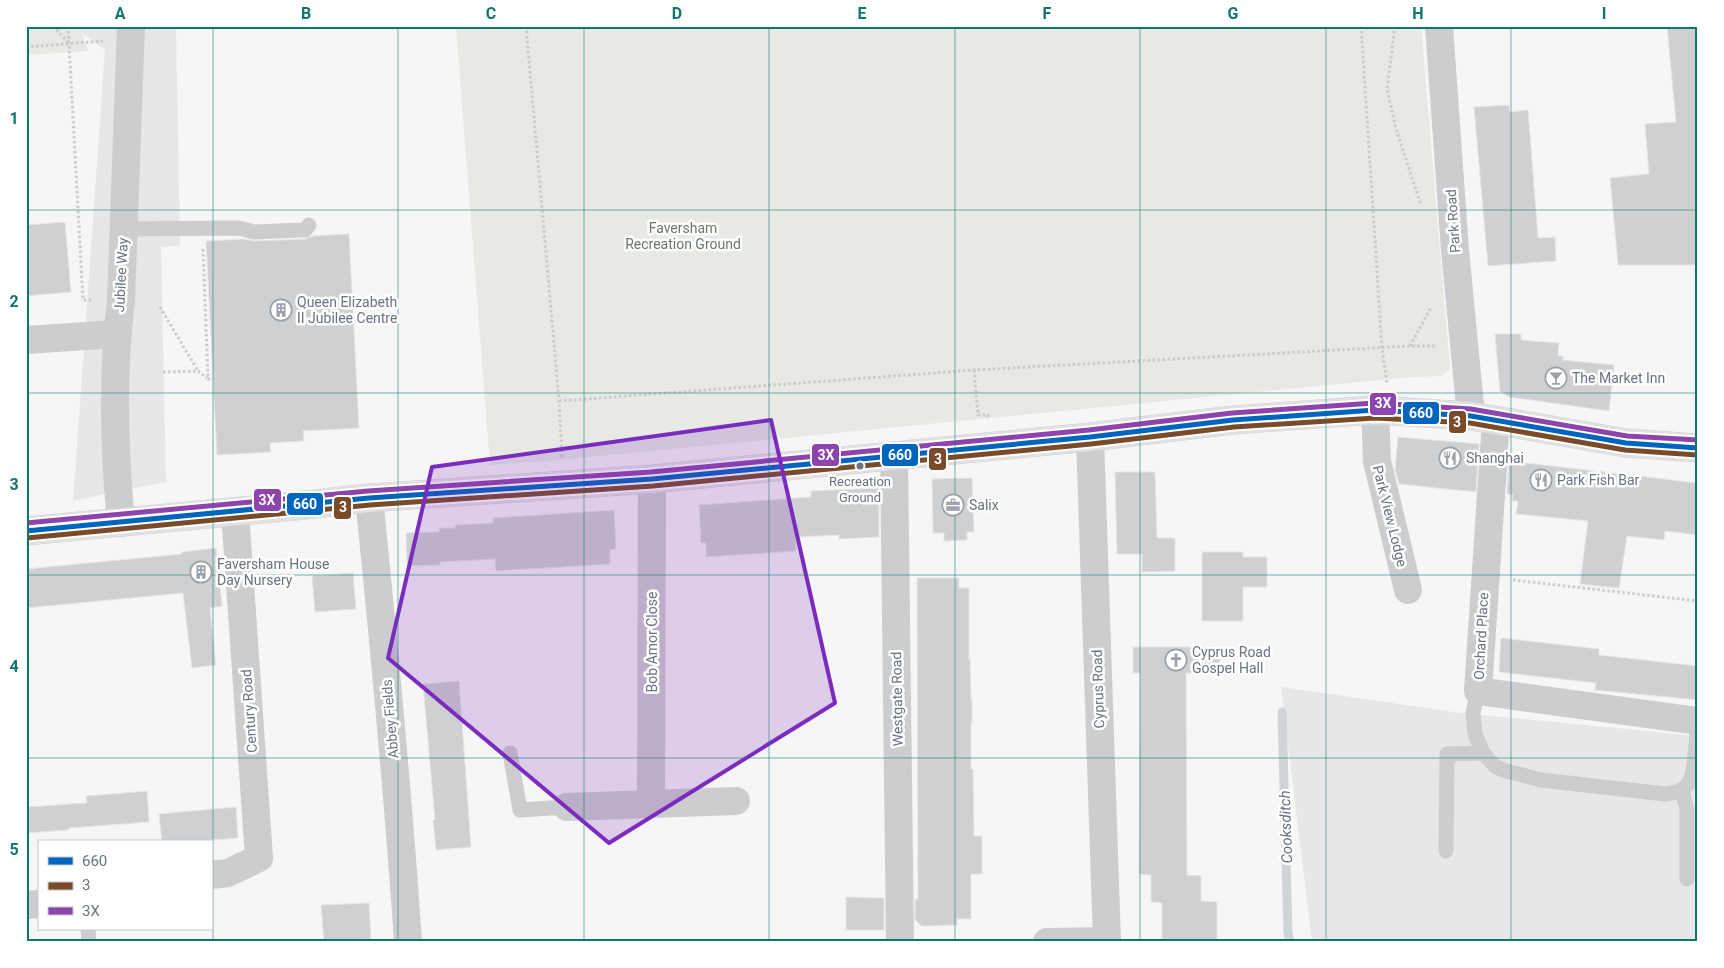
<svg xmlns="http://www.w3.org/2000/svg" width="1724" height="968" font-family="Roboto,sans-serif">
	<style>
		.built { fill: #e6e7e8 }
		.green { fill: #e6e9e4 }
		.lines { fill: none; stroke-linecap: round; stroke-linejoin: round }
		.stream { stroke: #cfd4d7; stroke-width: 9 }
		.building { fill: #cfd0d1; stroke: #e6e6e6 }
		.secondary-casing { stroke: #d2d3d4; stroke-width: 29 }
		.path { stroke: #cacbcc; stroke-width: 3; stroke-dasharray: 2.5 2.5; stroke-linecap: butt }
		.lane { stroke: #cccdcf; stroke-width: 15 }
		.street { stroke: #cccdcf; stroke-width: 28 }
		.secondary { stroke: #e0e1e2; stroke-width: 28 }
		.bus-1-casing { stroke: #fff; stroke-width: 9 }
		.bus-2-casing { stroke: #fff; stroke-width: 9 }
		.bus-3-casing { stroke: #fff; stroke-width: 9 }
		.bus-1 { stroke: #0065bd; stroke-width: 5 }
		.bus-2 { stroke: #7a4b2a; stroke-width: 5 }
		.bus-3 { stroke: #8e44ad; stroke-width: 5 }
		.marked { fill: #7b2cbf; fill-opacity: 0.2; stroke: #7b2cbf; stroke-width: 4; stroke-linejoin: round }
		.grid { fill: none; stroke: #0f766e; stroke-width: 1; stroke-opacity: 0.55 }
		.bus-dot { fill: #697383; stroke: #fff; stroke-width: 2 }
		.labels { text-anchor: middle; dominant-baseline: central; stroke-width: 5; stroke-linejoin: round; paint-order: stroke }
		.bus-label { font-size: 13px; fill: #697383; stroke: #fff }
		.street-label { font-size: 14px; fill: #697383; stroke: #fff }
		.park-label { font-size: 14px; fill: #687a68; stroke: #fff }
		.poi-label { font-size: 14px; fill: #697383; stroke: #fff; text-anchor: start }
		.water-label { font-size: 15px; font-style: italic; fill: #65737f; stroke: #fff }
		.line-badge { stroke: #fff; stroke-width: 2 }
		.badge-label { font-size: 14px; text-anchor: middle; font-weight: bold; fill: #fff }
		.neatline { fill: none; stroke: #0f766e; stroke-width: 2 }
		.grid-label { font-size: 16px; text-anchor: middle; font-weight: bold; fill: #0f766e }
	</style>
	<rect width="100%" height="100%" fill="#f6f6f6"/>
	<path class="built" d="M82 26H176L180 246 161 247 166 482 73 501 105 50 82 33Z
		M1281 687 1461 713 1698 736V942H1312Z"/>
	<path class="green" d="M26 26H82V33L88 51 26 55Z
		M456 26H1421L1450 369 1441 376 1410 377 548 461 490 465Z"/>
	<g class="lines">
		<path class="stream" d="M1282 712 1288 933 1290 942"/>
	</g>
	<path class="building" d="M1667 26H1698V265H1618L1610 178 1649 174 1645 124 1676 122Z
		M1509 105 1510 112 1528 110 1538 238 1555 237 1556 261 1488 266 1474 107Z
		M65 222 71 292 26 296V225Z
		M349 234 359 428 303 431 304 441 270 443 271 452 217 455 206 241 243 239 254 241 305 239 313 236Z
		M1495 334H1521V340L1559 343 1558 356H1563V360L1614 365 1609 411 1509 397 1500 391Z
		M1398 437 1479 444 1476 492 1399 484 1395 470Z
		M1509 461 1698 483V535L1665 531 1664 540 1627 536 1619 588 1580 584 1588 521 1516 514 1518 501H1512L1513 495 1507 494Z
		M1115 472H1155L1157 538H1175V571L1142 572V554H1117Z
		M972 478 974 532H967V540L944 541V533H933L932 479Z
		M879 488V537L839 539V535L796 537V551L706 557V543H701L699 505 811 497V491Z
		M614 510 616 549 610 550V564L496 571 495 559 440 562V565L407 566 406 533 439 532V528H455V525L493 523V518Z
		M216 548 222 606 210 608 216 665 192 668 183 593 26 608V569L182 554V552Z
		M1202 552H1243V557H1267V587H1243V621H1202Z
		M353 573 356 609 315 612 312 576Z
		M917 578H959V588H969V659H970L971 699H972V723H971V769H973L974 836H982V874H971V919H957V925L922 926 915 920V899H918Z
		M1501 638 1599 649V655L1698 666V700L1595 690 1596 683 1499 672Z
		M1133 647H1220V673H1186L1187 875 1201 876V901L1217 902V942H1162V903L1151 902V875L1139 874 1140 673H1133Z
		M459 681 471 847 436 850 433 820H435L423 684Z
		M147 791 149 822 69 828V830L26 833V807L87 803 86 796Z
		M236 807 238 838 187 842H162L159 814Z
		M846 897 884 898V930H846Z
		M369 903 371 939 324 942 321 905Z"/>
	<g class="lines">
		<g class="secondary-casing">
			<path id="secondary" d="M26 531 295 506 369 498 652 479 1090 437 1233 420 1375 410 1471 416 1626 443 1698 448"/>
		</g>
		<path class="path" d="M53 26 69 43
			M68 26 83 300H93
			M526 26 559 401 562 457
			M1361 26 1382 348 1387 383
			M1395 26 1387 89 1396 129 1421 205
			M26 47 103 41
			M203 249 208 379H213
			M160 307 198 371
			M1410 346 1431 307
			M974 370 978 415H988V420
			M163 372 198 371 207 378
			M559 401 974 370 1410 346H1436
			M1513 580 1698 601"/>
		<path class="lane" d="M124 229 239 228 254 232 302 230H305L309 225
			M1478 691 1473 713 1475 734 1483 753 1495 766 1503 770 1541 780 1665 794C1691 792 1693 779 1695 755 1696 744 1697 733 1698 723
			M510 753 520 810 567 807
			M1682 790 1687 810V879
			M1446 851 1447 754 1483 753
			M88 929 89 942"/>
		<path class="street" d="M1439 26 1455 250 1471 416
			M26 340 117 334
			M1375 410 1377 461 1408 590
			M1496 420 1478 691 1698 721
			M1090 437 1107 942
			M894 456 900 942
			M369 498C384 645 398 793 408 942
			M121 523C114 449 112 373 121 300L131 26
			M651 804 652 479
			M567 807 736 801
			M211 875 228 873 259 858 235 512
			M26 905 39 904
			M1047 942 1107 941"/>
		<use href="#secondary" class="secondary"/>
		<g class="bus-1-casing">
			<path id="bus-1" d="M26 531 369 498 652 479 1090 437 1233 420 1375 410 1471 416 1626 443 1698 448"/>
		</g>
		<g class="bus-2-casing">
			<path id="bus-2" d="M27 538 370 505 653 486 1091 444 1234 427 1375 418 1470 423 1625 450 1697 455"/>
		</g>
		<g class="bus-3-casing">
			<path id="bus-3" d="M26 523 368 491 651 472 1089 430 1232 413 1374 403 1471 409 1627 436 1698 440"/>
		</g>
		<use href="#bus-1" class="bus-1"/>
		<use href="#bus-2" class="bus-2"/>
		<use href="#bus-3" class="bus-3"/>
	</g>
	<path class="marked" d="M771 420 835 703 609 843 388 658 432 467Z"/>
	<path class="grid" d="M213 26V942M398 26V942M584 26V942M769 26V942M955 26V942M1140 26V942M1326 26V942M1511 26V942M26 210H1698M26 393H1698M26 575H1698M26 758H1698"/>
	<defs>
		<g id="building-ring" transform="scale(1.125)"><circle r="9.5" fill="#fff" stroke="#9aa1ab" stroke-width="1.5"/><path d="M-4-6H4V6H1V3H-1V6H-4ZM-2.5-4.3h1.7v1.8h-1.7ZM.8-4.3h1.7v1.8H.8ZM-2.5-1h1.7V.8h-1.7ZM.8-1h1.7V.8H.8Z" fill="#9aa1ab"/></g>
		<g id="bar-ring" transform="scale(1.125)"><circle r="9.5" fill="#fff" stroke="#9aa1ab" stroke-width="1.5"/><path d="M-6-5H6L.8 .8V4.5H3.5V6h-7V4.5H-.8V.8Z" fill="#9aa1ab"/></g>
		<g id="restaurant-ring" transform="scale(1.125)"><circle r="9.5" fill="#fff" stroke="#9aa1ab" stroke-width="1.5"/><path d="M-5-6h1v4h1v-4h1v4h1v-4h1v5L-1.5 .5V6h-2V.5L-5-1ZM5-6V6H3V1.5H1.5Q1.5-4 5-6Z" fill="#9aa1ab"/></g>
		<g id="office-ring" transform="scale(1.125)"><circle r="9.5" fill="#fff" stroke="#9aa1ab" stroke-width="1.5"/><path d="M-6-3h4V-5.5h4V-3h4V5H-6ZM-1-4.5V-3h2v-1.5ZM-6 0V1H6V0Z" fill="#9aa1ab"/></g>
		<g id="church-ring" transform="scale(1.125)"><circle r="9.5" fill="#fff" stroke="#9aa1ab" stroke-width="1.5"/><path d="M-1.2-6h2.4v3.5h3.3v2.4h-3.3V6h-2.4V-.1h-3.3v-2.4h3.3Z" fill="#9aa1ab"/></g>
	</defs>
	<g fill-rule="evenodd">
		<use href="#building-ring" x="281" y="310"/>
		<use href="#bar-ring" x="1556" y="378"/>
		<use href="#restaurant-ring" x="1450" y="458"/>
		<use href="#restaurant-ring" x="1541" y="480"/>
		<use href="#office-ring" x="953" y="505"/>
		<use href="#building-ring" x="201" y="572"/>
		<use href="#church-ring" x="1176" y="660"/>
	</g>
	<circle class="bus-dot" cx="860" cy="466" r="4.5"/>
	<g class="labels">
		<g class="bus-label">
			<text x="860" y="481">Recreation<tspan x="860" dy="16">Ground</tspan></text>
		</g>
		<g class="street-label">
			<text transform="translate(1453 221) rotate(-94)">Park Road</text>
			<text transform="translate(121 275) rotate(-87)">Jubilee Way</text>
			<text transform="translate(1390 516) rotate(76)">Park View Lodge</text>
			<text transform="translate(1481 636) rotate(-87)">Orchard Place</text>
			<text transform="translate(652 642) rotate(-90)">Bob Amor Close</text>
			<text transform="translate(1098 689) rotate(-92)">Cyprus Road</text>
			<text transform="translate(897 699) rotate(-91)">Westgate Road</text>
			<text transform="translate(249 711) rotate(-94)">Century Road</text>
			<text transform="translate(390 719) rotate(-95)">Abbey Fields</text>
		</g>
		<g class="park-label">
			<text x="683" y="228">Faversham<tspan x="683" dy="16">Recreation Ground</tspan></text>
		</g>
		<g class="poi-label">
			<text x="297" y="302">Queen Elizabeth<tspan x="297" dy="16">II Jubilee Centre</tspan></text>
			<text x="1572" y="378">The Market Inn</text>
			<text x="1466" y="458">Shanghai</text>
			<text x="1557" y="480">Park Fish Bar</text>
			<text x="969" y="505">Salix</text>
			<text x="217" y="564">Faversham House<tspan x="217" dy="16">Day Nursery</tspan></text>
			<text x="1192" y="652">Cyprus Road<tspan x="1192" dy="16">Gospel Hall</tspan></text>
		</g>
		<g class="water-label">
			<text transform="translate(1286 827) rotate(-92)">Cooksditch</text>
		</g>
	</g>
	<g class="line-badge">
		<rect x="1369" y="392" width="28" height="24" rx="5" fill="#8e44ad"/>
		<rect x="1402" y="401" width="38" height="24" rx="5" fill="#0065bd"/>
		<rect x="1448" y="410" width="19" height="24" rx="5" fill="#7a4b2a"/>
		<rect x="881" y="443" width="38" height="24" rx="5" fill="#0065bd"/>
		<rect x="811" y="443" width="29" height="24" rx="5" fill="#8e44ad"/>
		<rect x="928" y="447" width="19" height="24" rx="5" fill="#7a4b2a"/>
		<rect x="253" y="488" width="29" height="24" rx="5" fill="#8e44ad"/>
		<rect x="286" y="492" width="38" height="24" rx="5" fill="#0065bd"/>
		<rect x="333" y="496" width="19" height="24" rx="5" fill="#7a4b2a"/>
	</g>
	<g class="badge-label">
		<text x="1383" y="408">3X</text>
		<text x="1421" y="418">660</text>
		<text x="1457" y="427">3</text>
		<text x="900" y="460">660</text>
		<text x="826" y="460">3X</text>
		<text x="938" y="464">3</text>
		<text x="267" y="505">3X</text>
		<text x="305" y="509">660</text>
		<text x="343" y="512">3</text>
	</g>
	<rect width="1724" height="968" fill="none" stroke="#ffffff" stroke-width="55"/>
	<rect x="38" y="840" width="175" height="90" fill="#ffffff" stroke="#c3c7cd"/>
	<rect x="48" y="857" width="25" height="8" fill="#0065bd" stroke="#c3c7cd"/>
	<text x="82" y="866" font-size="15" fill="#697383">660</text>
	<rect x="48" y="882" width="25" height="8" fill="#7a4b2a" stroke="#c3c7cd"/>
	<text x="82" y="890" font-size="15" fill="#697383">3</text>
	<rect x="48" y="907" width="25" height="8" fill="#8e44ad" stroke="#c3c7cd"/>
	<text x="82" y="916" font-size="15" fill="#697383">3X</text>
	<rect x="28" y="28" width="1668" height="912" class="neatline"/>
	<g class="grid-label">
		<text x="120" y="19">A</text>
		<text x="306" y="19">B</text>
		<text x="491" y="19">C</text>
		<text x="677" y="19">D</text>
		<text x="862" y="19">E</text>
		<text x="1047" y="19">F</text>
		<text x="1233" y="19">G</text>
		<text x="1418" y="19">H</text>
		<text x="1604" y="19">I</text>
		<text x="14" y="124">1</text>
		<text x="14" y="307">2</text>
		<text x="14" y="490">3</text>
		<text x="14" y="672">4</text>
		<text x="14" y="855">5</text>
	</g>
</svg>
